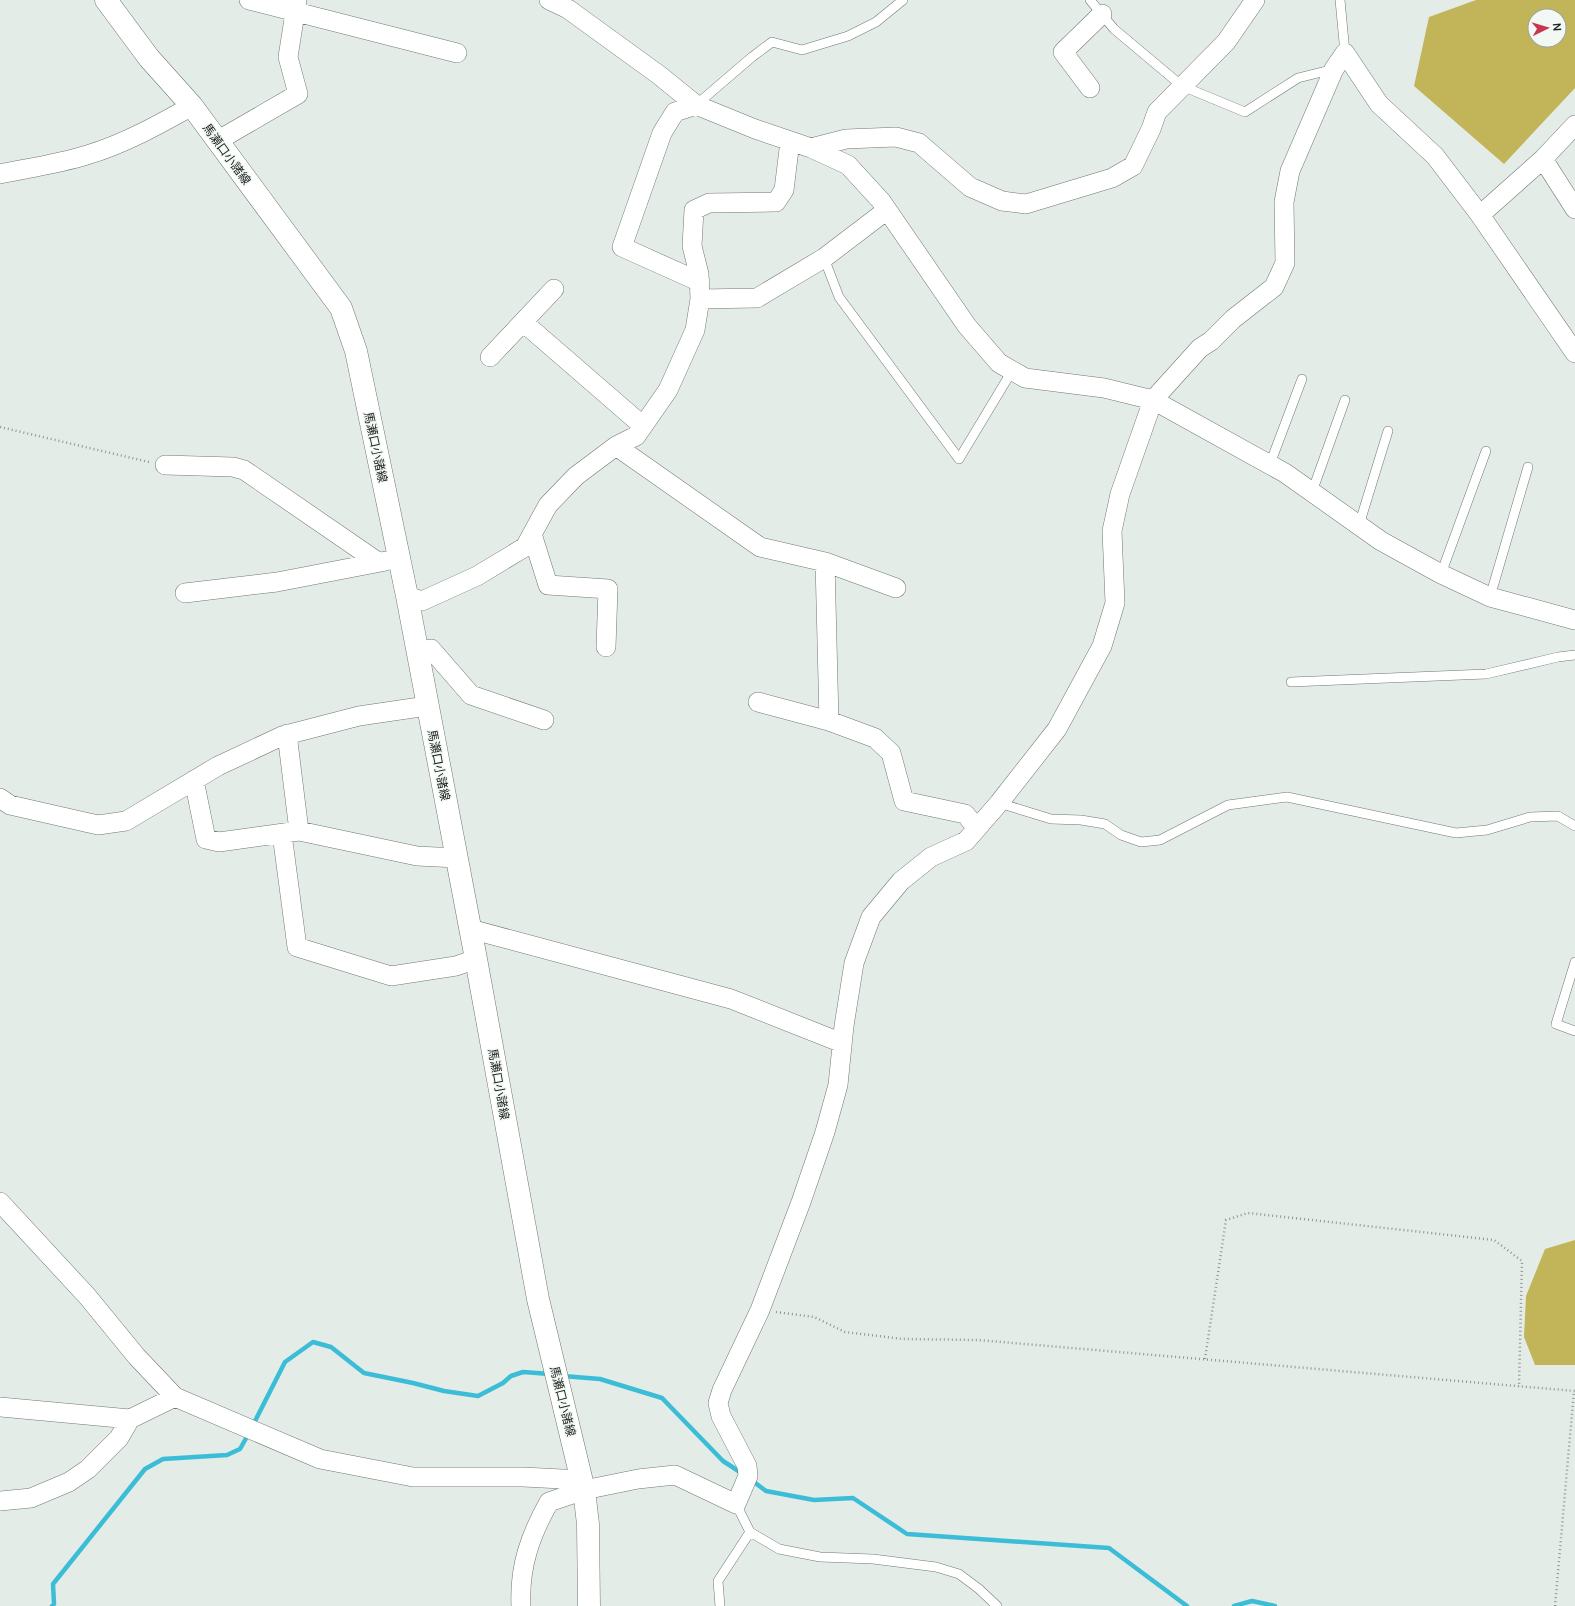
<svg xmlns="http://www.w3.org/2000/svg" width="1575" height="1606" font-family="Manrope,'Noto Sans JP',sans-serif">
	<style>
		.forest { fill: #c2b458; fill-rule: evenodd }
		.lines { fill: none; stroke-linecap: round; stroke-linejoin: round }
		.stream { stroke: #3bbdd7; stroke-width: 4.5 }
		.lane-casing { stroke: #717873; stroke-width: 10 }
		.street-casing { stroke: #717873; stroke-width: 20 }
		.secondary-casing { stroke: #717873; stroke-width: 23 }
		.path { stroke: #909692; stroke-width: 2.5; stroke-dasharray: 1 3; stroke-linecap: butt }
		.lane { stroke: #fff; stroke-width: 9 }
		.street { stroke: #fff; stroke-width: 19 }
		.secondary { stroke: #fff; stroke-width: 22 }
		.labels { text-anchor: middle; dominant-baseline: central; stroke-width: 3; stroke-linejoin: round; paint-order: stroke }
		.street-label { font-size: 12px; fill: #212322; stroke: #f2f9f4 }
	</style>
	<rect width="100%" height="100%" fill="#e4ece7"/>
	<path class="forest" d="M1476 0H1575V88L1504 164 1414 86 1429 17ZM1535 16H1559V40H1535Z
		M1575 1240V1365H1535L1524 1337 1526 1296 1545 1249Z"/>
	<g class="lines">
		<path class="stream" d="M563 1376 600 1379 662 1398 723 1461 743 1474
			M253 1425 285 1362 313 1342 331 1347 364 1373 413 1383 444 1391 478 1396 503 1383 511 1376 523 1372 550 1374
			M750 1479 766 1491 814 1500 853 1498 907 1534 1109 1548 1187 1606
			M52 1606 54 1604 53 1584 145 1469 163 1459 227 1455 240 1449 249 1433
			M1234 1606 1252 1601 1275 1606"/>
		<g class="lane-casing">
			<path id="lane" d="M1090 0 1114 29 1182 86 1245 112 1298 78 1334 69
				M1340 0 1345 53
				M696 105 752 57 772 42 802 50 848 36 876 22 903 0
				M824 258 839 297 959 459 1012 371
				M1270 464 1302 379
				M1312 492 1345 400
				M1359 525 1388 431
				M1441 574 1486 451
				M1490 597 1528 467
				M1291 682 1486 674 1558 657 1575 655
				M999 803 1051 819 1081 820 1105 824 1121 835 1141 842 1160 840 1228 805 1287 797 1456 833 1487 830 1530 817 1558 816 1575 826
				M1575 962 1556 1024 1575 1031
				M736 1504 750 1532 779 1549 820 1557 873 1559 936 1567 959 1574 979 1589 997 1606
				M720 1606 718 1581 750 1532"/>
		</g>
		<g class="street-casing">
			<path id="street" d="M249 0 457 53
				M549 0 568 9 659 75 696 105 755 129 811 148 848 165 881 201 967 326 999 363 1025 378 1104 388 1153 400 1285 473 1381 541 1441 574 1490 597 1575 620
				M1090 88 1063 52 1102 14
				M696 105 675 112 662 133 622 247 700 282
				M217 141 298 94 288 57 297 0
				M811 148 846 139 896 137 919 143 970 187 1002 201 1026 204 1112 178 1133 166 1151 129 1157 112 1226 42 1255 0
				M1543 159 1575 209
				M0 174C29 168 58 164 87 155 124 144 158 125 192 106
				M1480 215 1543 159 1575 125
				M700 299 757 298 824 258 887 210
				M523 322 643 426
				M490 357 554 289
				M616 446 760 547 825 562 896 588
				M165 465 233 467 244 470 378 562
				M532 534 548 585 608 589 606 647
				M825 562 829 721 875 738 891 753 904 801 965 814 977 828
				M185 593 277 582 386 561
				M407 596 422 601 477 576 525 547 548 505 576 476 616 446 636 436 668 390 695 330 700 299 699 274 692 246 694 210 709 203 776 202 784 190 790 141
				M417 652 431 649 471 695 544 720
				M758 702 829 721
				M287 734 299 831
				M194 780 206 839 219 842 299 831 417 856 457 858
				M0 798 10 805 98 825 126 821 218 766 282 736 359 716 427 706
				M282 834 297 947 391 976 456 966 476 959
				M470 929 731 999 842 1043
				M0 1202 87 1296 137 1357 175 1397 320 1459 413 1477H523L582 1480
				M0 1407 130 1419
				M0 1501 31 1498 69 1482 88 1469 119 1438 130 1419 175 1397
				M521 1606C519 1567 530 1536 549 1502L584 1490 638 1479 675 1475 736 1504 748 1476 747 1466 721 1416 718 1403 722 1390 760 1310 801 1202 825 1132 838 1085 844 1026 854 963 871 917 901 881 931 857 966 841 999 803 1057 729 1102 646 1115 603 1112 531 1120 494 1153 400 1200 348 1211 341 1233 319 1274 287 1285 263 1284 202 1290 171 1334 69 1345 53 1379 104 1435 156 1480 215 1575 353"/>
		</g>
		<g class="secondary-casing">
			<path id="secondary" d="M106 0 149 58 192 106 341 308 356 351 407 596 476 959 538 1299 584 1490 588 1524 589 1606"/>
		</g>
		<path class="path" d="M0 427 149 462
			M776 1312 814 1317 845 1332 903 1339 978 1340 1575 1391
			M1205 1359 1226 1220 1248 1213 1494 1240 1522 1261 1519 1387
			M1555 1606 1574 1391"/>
		<use href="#lane" class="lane"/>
		<use href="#street" class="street"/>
		<use href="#secondary" class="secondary"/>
	</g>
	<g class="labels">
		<g class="street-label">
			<text transform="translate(227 154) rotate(54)">馬瀬口小諸線</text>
			<text transform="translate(376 447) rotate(78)">馬瀬口小諸線</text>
			<text transform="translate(439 765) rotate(79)">馬瀬口小諸線</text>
			<text transform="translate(499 1084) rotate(80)">馬瀬口小諸線</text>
			<text transform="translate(563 1401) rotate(76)">馬瀬口小諸線</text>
		</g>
	</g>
	<g transform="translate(1547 28) rotate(85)"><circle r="19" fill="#f2f9f4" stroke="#9ea3a0"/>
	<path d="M0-3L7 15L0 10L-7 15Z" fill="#c73750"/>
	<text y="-6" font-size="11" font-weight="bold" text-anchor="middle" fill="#212322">N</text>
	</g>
</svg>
